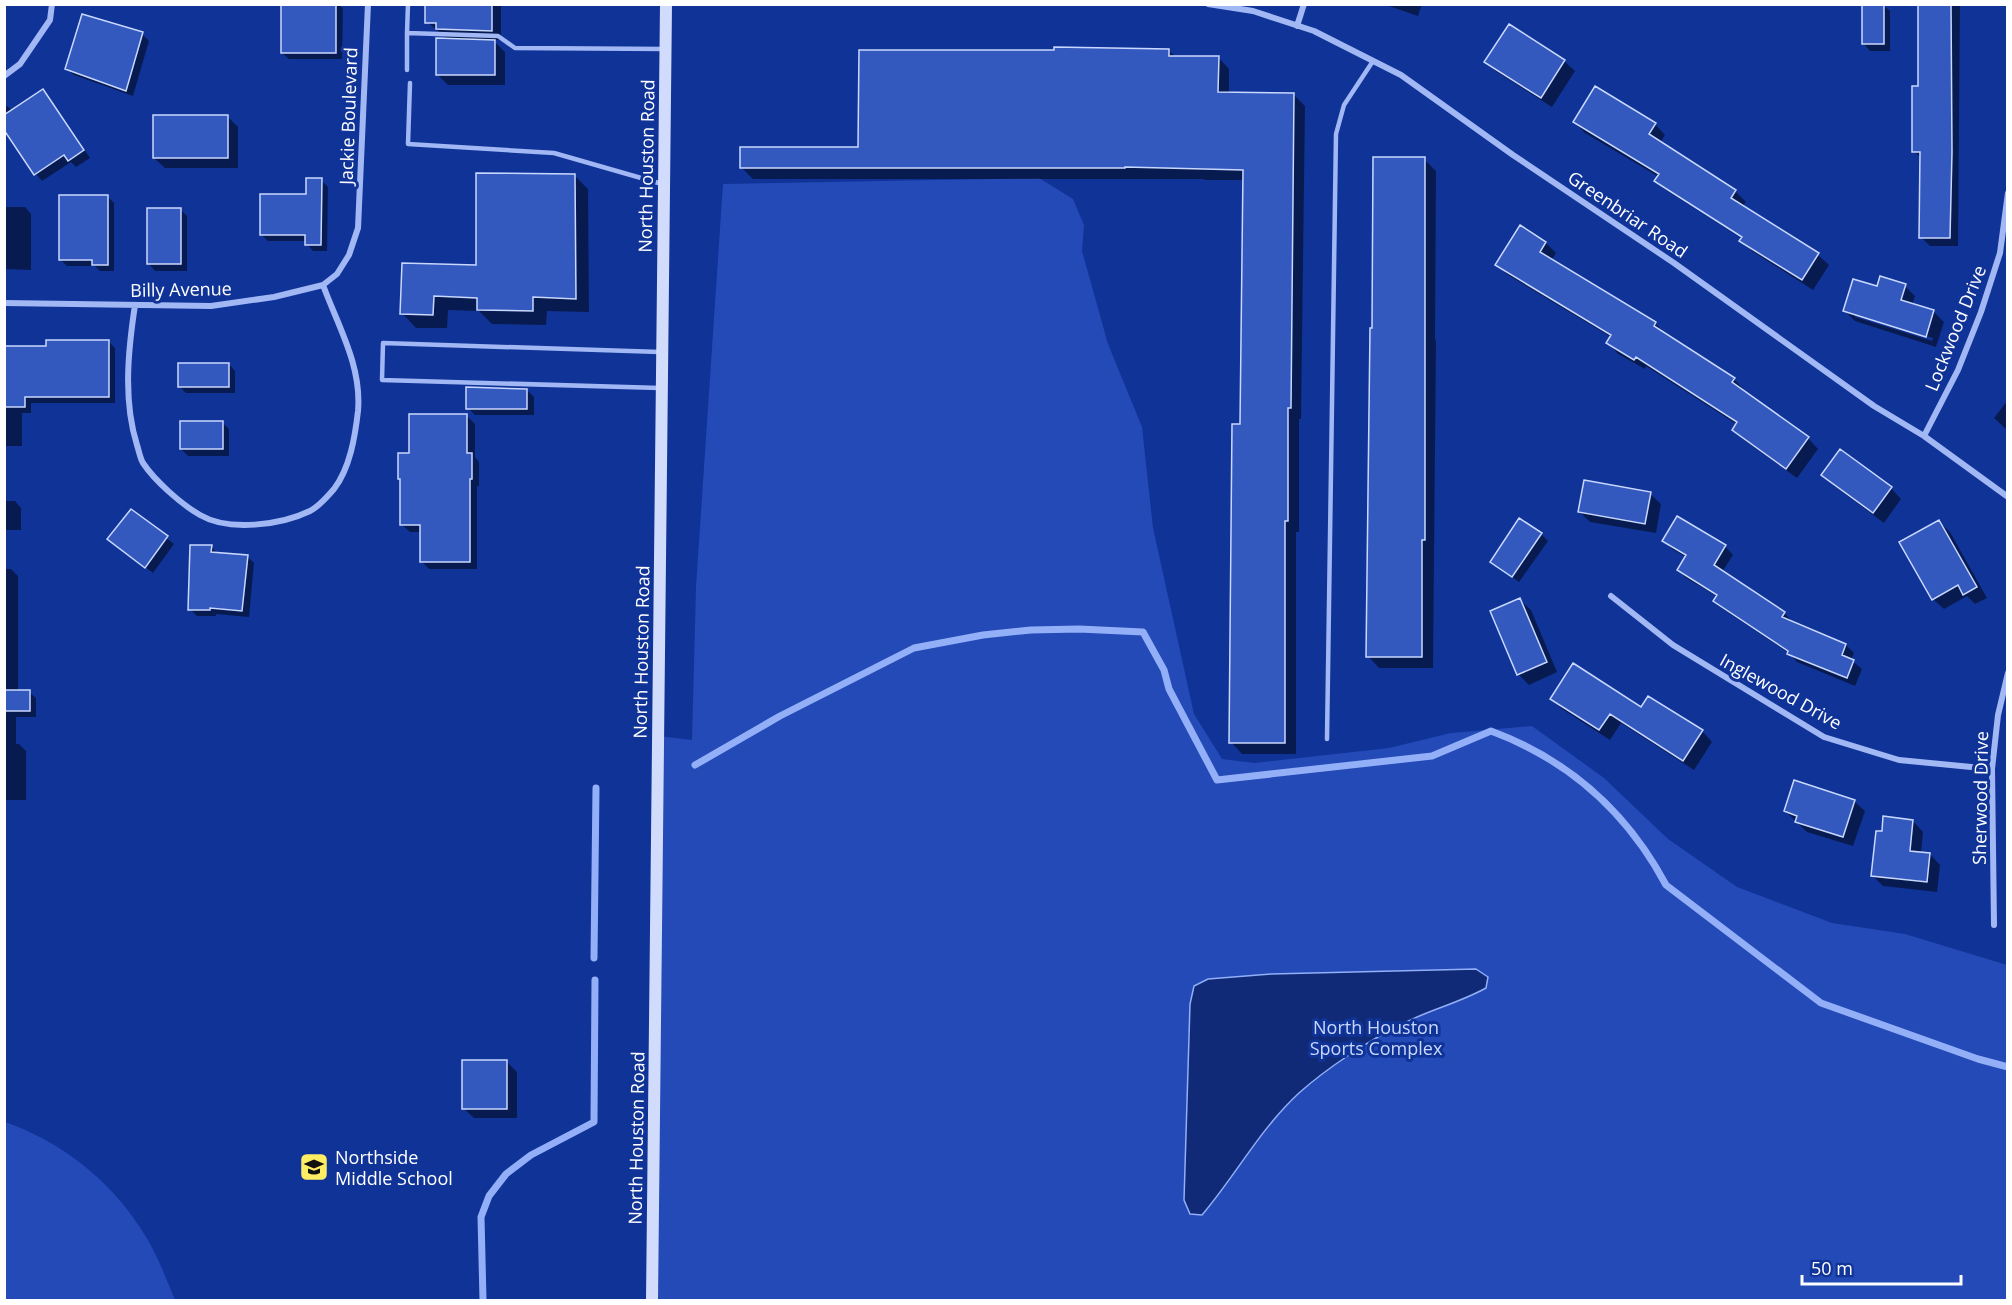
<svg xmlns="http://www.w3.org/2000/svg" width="2012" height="1305" font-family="'Open Sans',sans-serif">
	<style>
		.green { fill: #234ab7 }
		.water { fill: #112a78; stroke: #93aff7; stroke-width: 1.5 }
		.shadow { fill: #0007; fill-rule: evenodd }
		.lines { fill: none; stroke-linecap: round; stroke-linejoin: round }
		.stream { stroke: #93aff7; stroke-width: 7 }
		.building { fill: #3459be; stroke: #c9d8fe; stroke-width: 1.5 }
		.lane { stroke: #a1b8f4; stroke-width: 4.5 }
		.street { stroke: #a1b8f4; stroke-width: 6 }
		.secondary { stroke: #d1dcfd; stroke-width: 12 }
		.labels { text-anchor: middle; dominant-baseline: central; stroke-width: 6; stroke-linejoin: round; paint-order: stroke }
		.street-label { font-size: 18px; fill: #fff; stroke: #103398 }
		.park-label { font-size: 18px; fill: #c9d8fe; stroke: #103398 }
		.poi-label { font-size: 18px; fill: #fff; stroke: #103398; text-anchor: start }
	</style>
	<rect width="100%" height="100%" fill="#103398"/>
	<path class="green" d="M1039 178 1073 199 1084 225 1082 251 1108 344 1142 427 1153 528 1194 714 1222 759 1254 763 1389 748 1451 733 1532 726 1604 778 1668 839 1737 887 1832 923 1905 934 2007 965V1300H653L658 736 692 740 696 587 723 184Z
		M5 1122C60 1141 110 1180 141 1229 156 1251 165 1276 175 1300H5Z"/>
	<path class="water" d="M1476 969 1488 977 1486 988C1459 1003 1429 1010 1402 1024 1368 1041 1327 1068 1299 1093 1260 1129 1236 1175 1202 1215L1190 1214 1184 1200 1190 1004 1194 986 1208 979 1271 974Z"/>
	<path class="shadow" d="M282 4H339L343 9 342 59H289L282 53Z
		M427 4H501V40H493L505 52V85H448L437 74 449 40 427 22Z
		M1383 4H1422L1418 16Z
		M1960 4 1958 246H1930L1921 237V158L1914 151 1920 87V5Z
		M1883 5 1890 11V51H1870L1864 44Z
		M142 34 149 41 133 96 74 75 67 69Z
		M1169 51 1176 57H1218L1229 69V94H1293L1305 106 1301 419H1299V532H1296V754H1242L1231 742 1242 426 1244 180H1205L1203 179H753L741 167 859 148Z
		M1564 61 1575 71 1552 107 1497 72 1486 62Z
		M43 91 50 98 90 158 76 167 71 162 42 181 36 174 4 127V107L7 106 13 111Z
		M228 117 238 127V168H165L154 158Z
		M1574 122 1655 124 1665 135 1660 143 1735 191 1746 202 1742 207 1818 255 1829 265 1813 290 1752 251 1741 241 1742 239 1667 191 1656 181 1659 177 1585 133ZM1666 187 1749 240 1747 242 1666 190Z
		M1424 159 1436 171 1435 339 1436 341 1433 668H1379L1368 656 1374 329Z
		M574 175 588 189 589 312 547 311 546 325 492 324 479 311 448 310 447 328H416L402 313 477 266Z
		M321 180 328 187 327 251H313L307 244V241H268L261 234 307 195Z
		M107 196 114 203V271H100L95 266H67L60 259Z
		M4 207H25L31 214V270L4 269Z
		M180 209 187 216V271H155L149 264Z
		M1520 228 1546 243 1556 253 1551 261 1655 323 1666 334 1734 379 1744 390 1743 392 1808 438 1818 449 1797 478 1744 440 1734 430 1738 425 1646 366 1645 369 1618 354 1608 343 1611 337 1508 275 1497 265Z
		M1905 286 1915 296 1912 305 1934 312 1944 322 1936 347 1855 321 1845 311 1878 288ZM1855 313 1933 338 1932 341 1855 317Z
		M108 341 115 348V403H31V413H22V446H4V348H47Z
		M229 364 235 371V393H186L179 386Z
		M527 390 534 397V415H475L468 408Z
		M2008 400V431L1994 418Z
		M467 416 475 424V457L479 462V486H477V569H429L421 561V532H410L402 525Z
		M222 422 229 429V456H188L181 449Z
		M1840 451 1891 488 1901 499 1884 523 1833 485 1823 475Z
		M1650 494 1661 504 1656 533 1590 522 1579 511Z
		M4 501H15L21 508V530H4Z
		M131 511 174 544 153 573 116 545Z
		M1939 522 1950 532 1987 598 1975 604 1967 596 1944 609 1933 599Z
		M1541 534 1548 541 1519 582 1491 561Z
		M1664 540 1725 546 1733 555 1722 572 1784 613 1792 621 1791 623 1846 645 1854 653 1851 660 1862 669 1855 686 1797 662 1789 653 1723 609 1715 601 1718 597 1686 578 1678 570 1686 557 1672 549Z
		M211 546 218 554 248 557 254 563 249 617 216 614V616H197L190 609Z
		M4 569H11L18 576V692H29L36 698V717H16V744H19L26 751V800H4Z
		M1520 600 1531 610 1557 672 1529 685 1518 674Z
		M1552 698 1641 709 1702 731 1712 742 1694 770 1621 723 1610 740 1562 709Z
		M1854 801 1865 811 1853 846 1807 832 1785 811Z
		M1913 821 1923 832 1921 853 1930 854 1940 865 1937 892 1883 886 1872 875 1883 833Z
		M507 1062 517 1072V1118H474L463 1108Z"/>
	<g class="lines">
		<path class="stream" d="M695 765 780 716 914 648 983 635 1031 630 1079 629 1143 632 1164 670 1169 689 1217 780 1432 756 1491 731C1569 760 1627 812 1666 885L1821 1003 1978 1059 2008 1067
			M594 958 596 788
			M483 1300 481 1217 489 1196 506 1174 531 1155 594 1122 595 980"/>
	</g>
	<path class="building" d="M281 4H336V53H281Z
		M425 4H492V31L436 29V23H425Z
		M1862 4H1884V44H1862Z
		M1918 4H1951L1952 152 1950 238H1919L1920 152H1912V86H1918Z
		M82 14 143 32 126 91 65 69Z
		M1509 24 1565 60 1541 98 1484 62Z
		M436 38 495 40V75H436Z
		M1054 47 1169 49V56H1219L1218 92 1294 93 1291 408H1288V521H1285V743H1229L1232 424H1240L1243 170 1125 167V168H740V147H858L859 50H1054Z
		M1595 86 1656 123 1649 134 1736 190 1731 198 1819 253 1802 280 1739 241 1742 237 1654 181 1659 174 1573 122Z
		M43 89 84 150 68 161 64 155 34 175 4 130V115Z
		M153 115H228V158H153Z
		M1373 157H1425V540H1422V657H1366L1370 328H1372Z
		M476 173 575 174 576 299 533 297V311L477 310V298L434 296 433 315 400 314 402 263 476 265Z
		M306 178H322L321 245H305V235H260V194H306Z
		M59 195H108V265H92V260H59Z
		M147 208H181V264H147Z
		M1520 225 1546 242 1540 252 1656 322 1654 326 1735 378 1732 382 1809 437 1786 469 1732 430 1737 422 1636 357 1634 360 1606 343 1611 335 1495 265Z
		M1880 276 1906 284 1901 300 1934 310 1926 337 1843 311 1853 279 1877 286Z
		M46 340H109V397H25V407H4V346H46Z
		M178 363H229V387H178Z
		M466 387 527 389V409H466Z
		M409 414H467V453H472V479H470V562H420V525H400V479H398V453H409Z
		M180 421H223V449H180Z
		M1840 449 1892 487 1873 513 1821 475Z
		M1584 480 1651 492 1645 524 1578 512Z
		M131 509 168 536 145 568 107 539Z
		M1677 516 1726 545 1714 565 1785 612 1782 617 1846 644 1842 655 1854 660 1847 678 1787 654 1788 651 1713 601 1717 595 1677 570 1686 555 1662 541Z
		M1519 518 1542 533 1512 577 1490 562Z
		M1939 520 1977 587 1963 595 1958 585 1932 600 1899 542Z
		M190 545H212L211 552 248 555 242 611 210 608V610H188Z
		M1520 598 1547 662 1517 675 1490 611Z
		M1573 663 1641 707 1648 696 1703 730 1683 761 1610 714 1599 730 1550 699Z
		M4 690H30V711H4Z
		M1794 780 1855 800 1843 837 1795 822 1797 816 1784 811Z
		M1883 816 1913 820 1910 851 1930 853 1927 882 1871 876 1876 831H1882Z
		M462 1060H507V1109H462Z"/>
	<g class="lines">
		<path class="lane" d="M408 4 407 33 498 36 515 48 665 49
			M407 70V33
			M410 83 408 144 554 153 662 184
			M660 352 383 343 382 380 660 388
			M1327 739 1336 134 1344 105 1373 61"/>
		<path class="street" d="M1208 4 1253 11 1314 31 1401 75 1513 155 1674 263 1874 406 1924 436 2008 497
			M1297 26 1304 4
			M4 76 20 64 50 20 52 4
			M4 303 211 306 274 297 323 285 337 274 349 255 358 228 368 4
			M135 305C128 351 123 401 137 445 139 451 140 458 143 463 155 481 181 504 200 515 229 532 281 525 310 511 318 507 328 496 334 489 350 468 355 437 358 411 362 366 338 326 323 285
			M1924 436 1958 370 1981 312 2000 253 2008 193
			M1611 596 1673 645 1824 737 1899 760 1992 769
			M1994 925 1992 769 1998 715 2008 673"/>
		<path class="secondary" d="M652 1300 666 4"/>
	</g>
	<defs>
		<g id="school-square" transform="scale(1.5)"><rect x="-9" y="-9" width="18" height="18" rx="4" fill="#ffee64" stroke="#103398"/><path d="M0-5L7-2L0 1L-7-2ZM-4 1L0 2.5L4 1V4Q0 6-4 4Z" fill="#111"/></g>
	</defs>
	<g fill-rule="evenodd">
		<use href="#school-square" x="314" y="1167"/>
	</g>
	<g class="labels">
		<g class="street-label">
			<text transform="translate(348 116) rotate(-88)">Jackie Boulevard</text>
			<text transform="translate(646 166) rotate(-89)">North Houston Road</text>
			<text transform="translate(1628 214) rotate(34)">Greenbriar Road</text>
			<text transform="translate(181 289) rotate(-1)">Billy Avenue</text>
			<text transform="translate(1955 328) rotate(-68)">Lockwood Drive</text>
			<text transform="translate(641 652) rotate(-89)">North Houston Road</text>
			<text transform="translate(1781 691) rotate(29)">Inglewood Drive</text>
			<text transform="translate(1980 798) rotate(-89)">Sherwood Drive</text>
			<text transform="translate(636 1138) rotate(-89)">North Houston Road</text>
		</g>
		<g class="park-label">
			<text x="1376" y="1027">North Houston<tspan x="1376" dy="21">Sports Complex</tspan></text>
		</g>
		<g class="poi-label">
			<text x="335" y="1157">Northside<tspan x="335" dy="21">Middle School</tspan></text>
		</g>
	</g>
	<rect width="2012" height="1305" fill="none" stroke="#ffffff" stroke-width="12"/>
	<path d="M1802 1275v9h159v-9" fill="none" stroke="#ffffff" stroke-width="3"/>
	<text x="1811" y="1275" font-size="18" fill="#ffffff" stroke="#103398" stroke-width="4.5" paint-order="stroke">50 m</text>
</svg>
